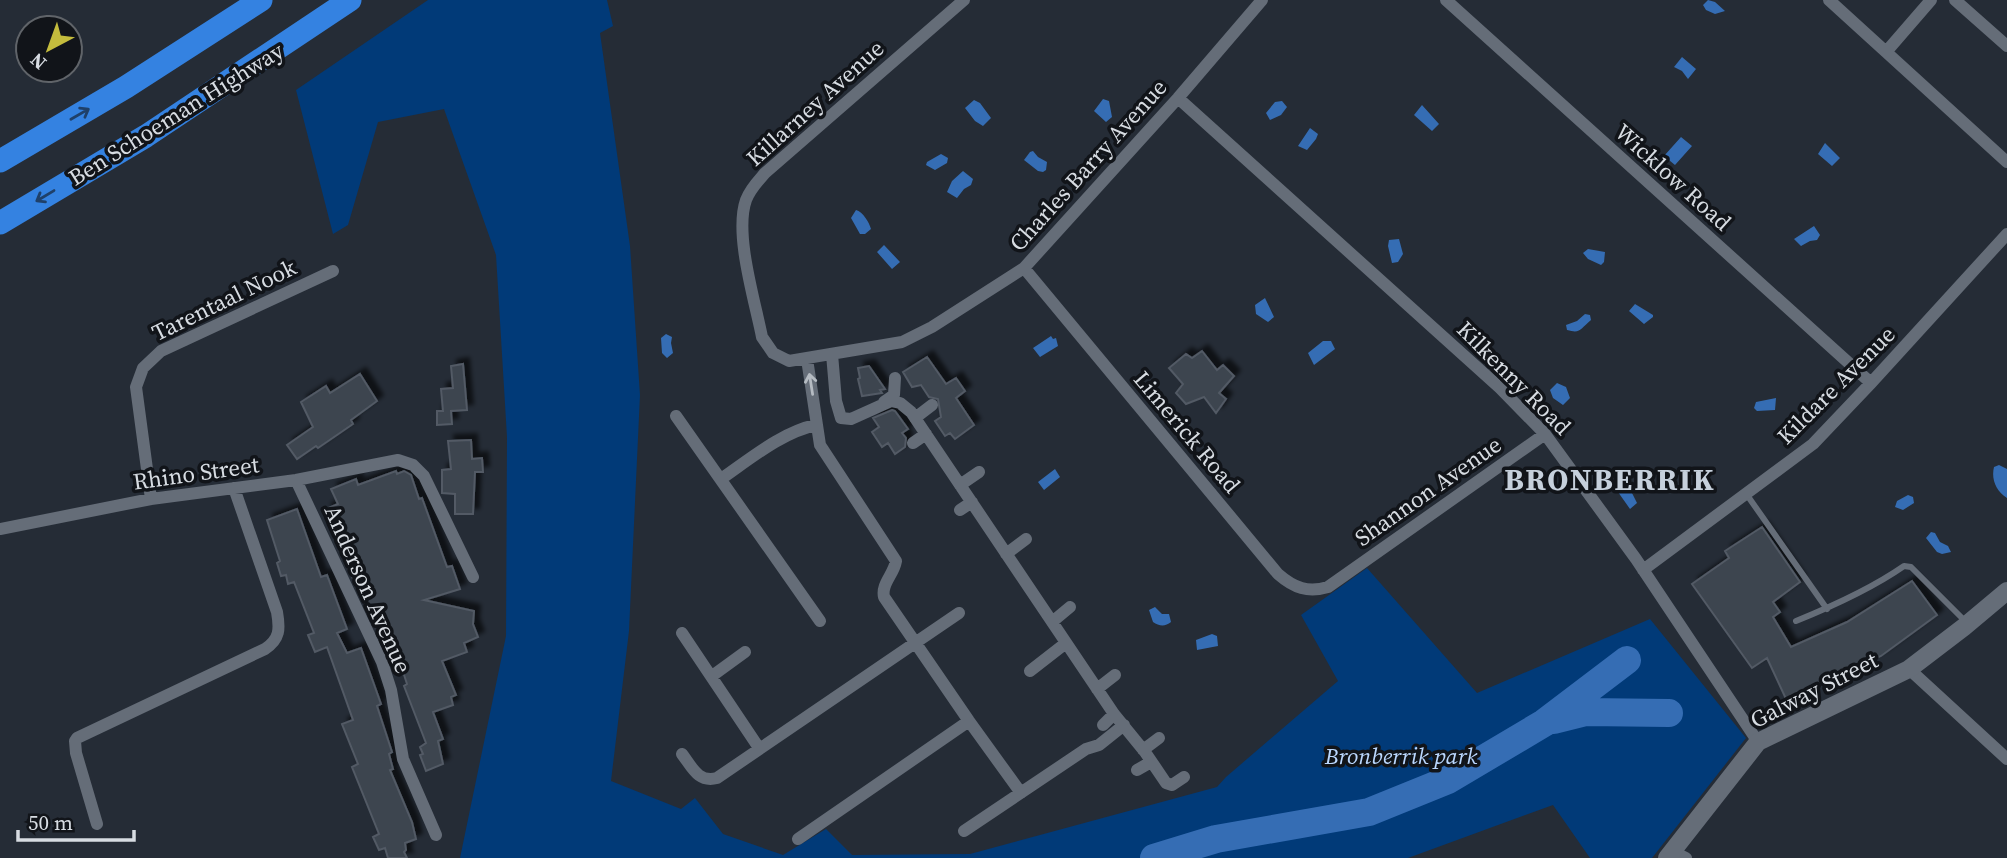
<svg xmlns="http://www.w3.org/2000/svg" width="2007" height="858" font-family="'Source Serif 4',serif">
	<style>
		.green { fill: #013a78 }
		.water { fill: #356db4 }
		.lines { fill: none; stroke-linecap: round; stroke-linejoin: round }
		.river { stroke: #356db4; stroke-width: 28 }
		.building { fill: #3d454f; stroke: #525a65; stroke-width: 2; filter: url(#shadow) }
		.lane { stroke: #656d78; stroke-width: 6 }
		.street { stroke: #656d78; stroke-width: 12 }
		.secondary { stroke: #656d78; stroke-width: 18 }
		.highway { stroke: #3482e1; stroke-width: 23 }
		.oneway { stroke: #1f4069 }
		.oneway2 { stroke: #b5bbc2 }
		.labels { text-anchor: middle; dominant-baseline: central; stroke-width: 7; stroke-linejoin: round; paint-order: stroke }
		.street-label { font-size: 23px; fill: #d7dce2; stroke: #111419 }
		.park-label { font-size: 23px; font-style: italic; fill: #bbd8ff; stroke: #111419 }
		.district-label { font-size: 30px; font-weight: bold; letter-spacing: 2px; fill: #c6d0dc; stroke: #111419 }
	</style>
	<defs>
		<filter id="shadow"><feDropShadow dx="6" dy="-6" stdDeviation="2" flood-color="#0009"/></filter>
	</defs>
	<rect width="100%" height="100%" fill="#252c36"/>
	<path class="green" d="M428 0H607L613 26 600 33 630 246 640 395 629 631 611 781 681 809 695 798 723 834 783 855 826 829 852 855 970 854 1217 787 1226 777 1338 681 1301 615 1367 568 1477 693 1650 619 1746 738 1652 858H1590L1553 805 1408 858H460L506 636 507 437 496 255 444 109 378 122 348 225 333 234 296 90Z"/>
	<path class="water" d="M1708 0 1715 2 1725 11 1715 14 1706 10 1703 5Z
		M1682 57 1696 69 1688 79 1682 71 1674 67Z
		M1103 99 1109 101 1112 117 1106 122 1094 111Z
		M974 100 980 103 991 118 983 126 975 121 965 108Z
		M1282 101 1287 107 1281 115 1270 120 1266 113 1275 102Z
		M1422 105 1439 124 1432 131 1414 115Z
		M1310 128 1318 134 1316 139 1307 150 1298 146Z
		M1681 137 1692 146 1675 165 1664 156Z
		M1825 143 1840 158 1832 166 1818 154Z
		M1033 151 1038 157 1047 162 1046 170 1043 172 1038 171 1024 160 1030 152Z
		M941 154 948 158 947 163 935 170 926 165 927 162Z
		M963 171 973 179 971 185 964 189 957 198 947 192 952 181Z
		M856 210C863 212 869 222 871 229L865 234H860L851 218Z
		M1814 226 1820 235 1817 240 1810 241 1801 246 1794 239Z
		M1399 239 1403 254 1398 262 1392 263 1388 246 1389 240Z
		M884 245 900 262 892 269 877 252Z
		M1588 249 1605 252 1604 262 1601 265 1588 259 1583 253Z
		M1265 298 1274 317 1268 322 1256 314 1255 305Z
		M1635 304 1653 315V317L1644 324 1629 311Z
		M1585 314 1590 315 1591 320C1580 329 1581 334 1567 330L1566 325 1577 321Z
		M666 334 672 337 671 343 673 353 667 358 662 353 661 338Z
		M1051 336 1053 339 1056 338 1058 346 1040 357 1033 348Z
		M1323 341H1331L1335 349 1314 365 1308 353Z
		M1557 383 1566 387 1570 398 1563 405 1553 398 1550 390Z
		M1776 398 1775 410 1757 411 1754 408 1756 402Z
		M1999 465 2007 469V498C1996 491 1991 479 1994 467Z
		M1055 469 1060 477 1044 490 1038 482Z
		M1628 485 1637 503 1630 509 1618 492Z
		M1908 495 1913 497 1914 503 1903 510 1895 507 1897 501Z
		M1931 532 1935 533 1940 542 1948 546 1951 552 1942 554 1937 552 1926 538Z
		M1155 607 1162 614H1169L1171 622C1165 627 1159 626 1153 622L1149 610Z
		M1212 634 1217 636 1218 646 1197 650 1196 640Z"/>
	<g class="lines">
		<path class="river" d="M1554 720 1586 712 1669 713
			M1154 858 1216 839 1369 812 1448 780 1544 723 1627 660"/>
	</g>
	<path class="building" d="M1202 351 1217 370 1223 365 1234 376 1219 393 1226 399 1216 413 1204 397 1186 404 1176 393 1183 384 1169 368 1186 354 1192 358Z
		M927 357 946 384 956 378 965 391 956 398 974 425 955 439 950 433 945 436 935 421 941 417 938 399 929 397 921 385 912 387 903 372Z
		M463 364 467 410 451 411 452 424 437 425V411H443L441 389 453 388 451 366Z
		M869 366 885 389 880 390 882 393 862 396 858 379 860 378 858 368Z
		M360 374 377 401 351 420 353 424 318 448 316 446 297 459 287 445 313 427 301 402 326 386 330 393Z
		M892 410 895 411 908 429 902 433 906 438 905 447 895 454 888 443 882 447 872 432 879 427 873 418Z
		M471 440 472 459 482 458 483 472H475L473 514H455V494L442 493V470L451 469 448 441Z
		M396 471 397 474 404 471 411 475 419 499 422 498 447 567 452 566 460 589 424 600 474 611 473 624 478 637 464 643 467 652 442 661 456 695 451 697 453 705 433 712 443 739 438 741 443 764 426 771 420 755 423 754 420 747 426 743 404 686 407 684 398 656 393 658 382 622 376 625 369 606 366 607 358 584 356 585 347 566 326 509 338 504 331 489 356 479 358 485Z
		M297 509 321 577 327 575 347 629 337 633 347 653 361 648 381 704 377 706 392 752 389 754 393 769 390 770 412 822 416 839 405 843 406 850 404 852 407 858H388L385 848 379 850 373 837 379 834 352 767 358 764 342 724 353 720 327 647 315 652 308 635 314 633 294 582 288 584 286 575 281 576 277 563 280 561 267 520Z
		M1762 527 1800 582 1773 602 1780 612 1773 617 1791 647 1847 622 1912 581 1937 615 1881 656 1786 699 1767 658 1752 668 1692 584 1729 558 1725 551Z"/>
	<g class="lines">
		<path class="lane" d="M1747 495 1827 609
			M1796 621C1833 606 1871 589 1904 566L1911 567 1967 623"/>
		<path class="street" d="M964 0 765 173C758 181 750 189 746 200 734 234 755 301 762 337L773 353 789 361 902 342 932 327 1024 268 1178 98 1262 0
			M1446 0 1871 383
			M1829 0 2007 162
			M1955 0 2007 46
			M1886 52 1931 0
			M1178 98 1500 388 1545 434 1636 559 1758 742
			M1024 268 1278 574C1294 588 1308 593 1328 587L1545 434
			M832 354 836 401 841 418 851 419 891 401 900 403 911 412 1114 714 1145 752 1166 783 1172 785 1184 777
			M807 359 820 445 896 561C894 574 881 584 884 597L969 721 1021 793
			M884 402 894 395 895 378
			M676 416 820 621
			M915 418 932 405
			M913 443 926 434
			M721 479C750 459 782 432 816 425
			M296 480 382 662 391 690 403 759 436 835
			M960 485 979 472
			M151 499 136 387 143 368 161 351 333 271
			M960 510 972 502
			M0 529 151 499 296 480 398 460 413 465 424 476 473 577
			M1006 554 1026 539
			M1643 570 1813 444 1871 383 2007 234
			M1052 622 1070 607
			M682 633 759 748
			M1909 669 2007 759
			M1030 671 1066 643
			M712 676 745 652
			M1097 689 1115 675
			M1103 725 1114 714
			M1143 750 1159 738
			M682 754C692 767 698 783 717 778L959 613
			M1137 770 1151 762
			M97 824 76 753 75 741 77 738 265 649C280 639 280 629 277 612L234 488
			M964 831 1086 749 1099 745 1124 725
			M798 839 969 721
			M1672 851 1686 858"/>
		<path class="secondary" d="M1667 858 1758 742 1909 669 1964 627 2007 591"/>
		<path class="highway" d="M0 161 126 87 261 0
			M0 223 146 136 350 0"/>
	</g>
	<defs><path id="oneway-shaft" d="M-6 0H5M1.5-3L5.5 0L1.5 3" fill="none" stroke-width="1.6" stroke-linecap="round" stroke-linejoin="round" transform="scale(1.75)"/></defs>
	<g class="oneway">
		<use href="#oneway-shaft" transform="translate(80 114) rotate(-30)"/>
		<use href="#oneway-shaft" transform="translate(45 196) rotate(149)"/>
	</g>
	<use class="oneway2" href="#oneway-shaft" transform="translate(811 384) rotate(-99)"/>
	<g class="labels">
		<g class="street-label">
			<text transform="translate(815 103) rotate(-42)">Killarney Avenue</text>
			<text transform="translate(176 114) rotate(-32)">Ben Schoeman Highway</text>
			<text transform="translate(1088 165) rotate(-48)">Charles Barry Avenue</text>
			<text transform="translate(1673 177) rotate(42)">Wicklow Road</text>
			<text transform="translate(224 300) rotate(-26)">Tarentaal Nook</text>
			<text transform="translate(1514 378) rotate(45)">Kilkenny Road</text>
			<text transform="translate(1836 385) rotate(-45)">Kildare Avenue</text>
			<text transform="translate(1187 432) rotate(50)">Limerick Road</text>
			<text transform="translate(196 473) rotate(-8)">Rhino Street</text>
			<text transform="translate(1428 491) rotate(-35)">Shannon Avenue</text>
			<text transform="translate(368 589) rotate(66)">Anderson Avenue</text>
			<text transform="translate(1814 690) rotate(-27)">Galway Street</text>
		</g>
		<g class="park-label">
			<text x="1401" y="756">Bronberrik park</text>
		</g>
		<g class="district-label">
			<text x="1610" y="479">BRONBERRIK</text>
		</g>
	</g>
	<g transform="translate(49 49) rotate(221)"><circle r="33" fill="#111419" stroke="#606469" stroke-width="2"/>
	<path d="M0-5L12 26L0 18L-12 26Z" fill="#c4bc3d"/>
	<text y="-10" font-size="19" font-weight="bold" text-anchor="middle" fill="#d7dce2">N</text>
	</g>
	<path d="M18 830v10h116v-10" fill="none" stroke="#d7dce2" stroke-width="3.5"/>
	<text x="28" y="830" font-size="21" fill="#d7dce2" stroke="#111419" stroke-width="5" paint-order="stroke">50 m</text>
</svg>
